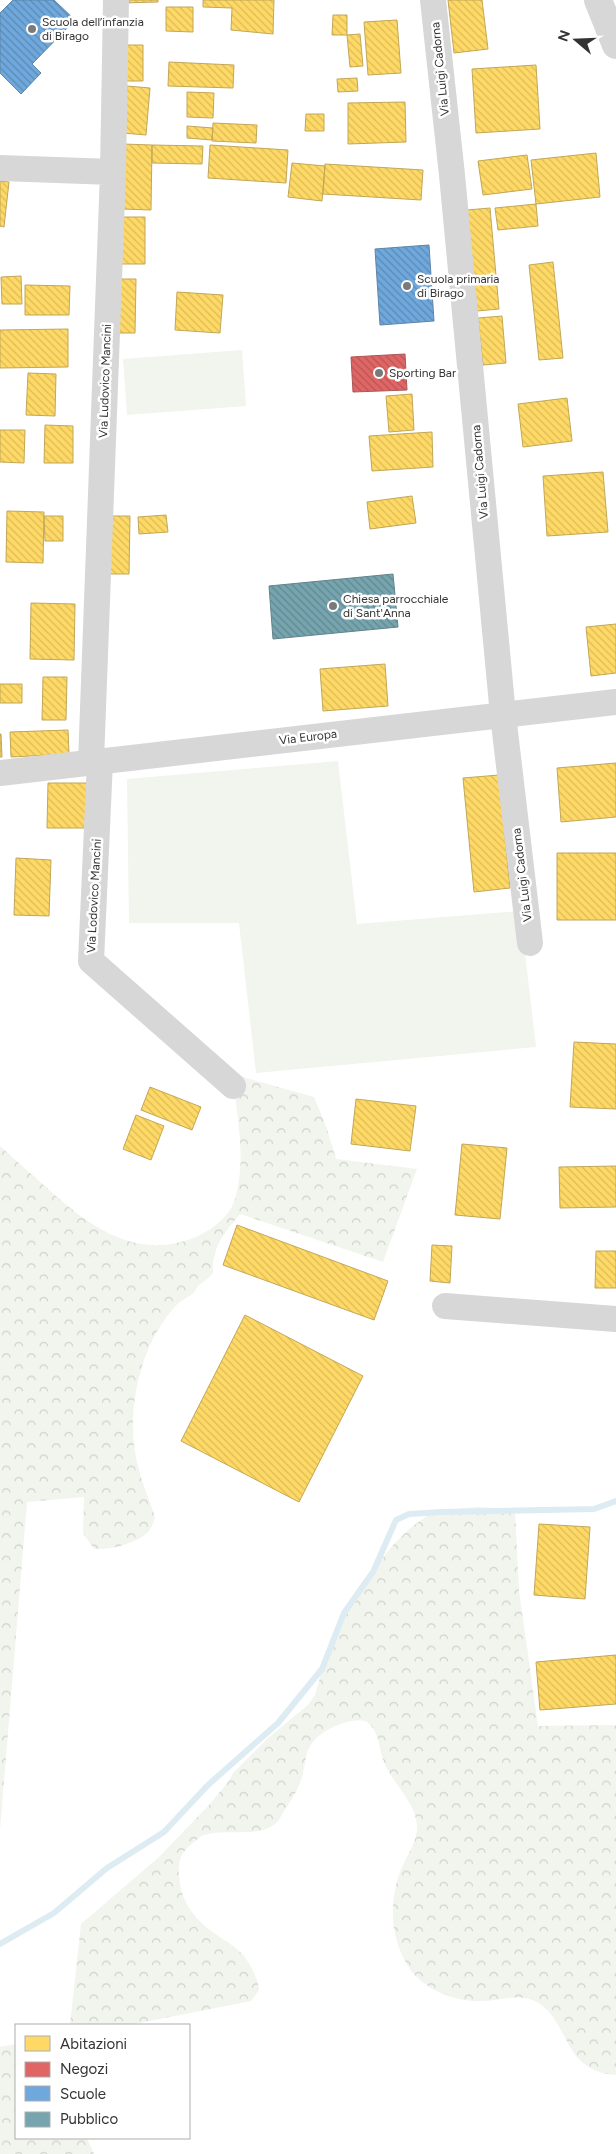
<svg xmlns="http://www.w3.org/2000/svg" width="616" height="2154" font-family="Figtree,sans-serif">
	<style>
		.green { fill: #f1f5ed }
		.forest { fill: url(#forest-crowns) }
		.homes { fill: url(#homes-back-hatch); stroke: #c2a757 }
		.shops { fill: url(#shops-back-hatch); stroke: #ac5757 }
		.schools { fill: url(#schools-back-hatch); stroke: #5d85a9 }
		.public { fill: url(#public-back-hatch); stroke: #62838a }
		.lines { fill: none; stroke-linecap: round; stroke-linejoin: round }
		.stream { stroke: #ddebf3; stroke-width: 6 }
		.minor { stroke: #d7d7d7; stroke-width: 26 }
		.tertiary { stroke: #d7d7d7; stroke-width: 28 }
		.poi-dot { fill: #7a7a7a; stroke: #fff; stroke-width: 2 }
		.labels { text-anchor: middle; dominant-baseline: central; stroke-width: 5; stroke-linejoin: round; paint-order: stroke }
		.poi-label { font-size: 12px; fill: #333; stroke: #fff; text-anchor: start }
		.street-label { font-size: 12px; fill: #333; stroke: #fff }
	</style>
	<defs>
		<pattern id="forest-crowns" width="20" height="18" patternUnits="userSpaceOnUse" patternTransform="scale(1.25)"><rect width="20" height="18" fill="#f1f5ed"/><path d="M2 6a3 3 0 1 1 6 0M12 15a3 3 0 1 1 6 0" fill="none" stroke="#cfd2cc"/></pattern>
		<pattern id="homes-back-hatch" width="6" height="6" patternUnits="userSpaceOnUse" patternTransform="scale(1.25)"><rect width="6" height="6" fill="#ffd966"/><path d="M-1 5l2 2M0 0l6 6M5-1l2 2" fill="none" stroke="#dbbb59"/></pattern>
		<pattern id="shops-back-hatch" width="6" height="6" patternUnits="userSpaceOnUse" patternTransform="scale(1.25)"><rect width="6" height="6" fill="#e06666"/><path d="M-1 5l2 2M0 0l6 6M5-1l2 2" fill="none" stroke="#b65555"/></pattern>
		<pattern id="schools-back-hatch" width="6" height="6" patternUnits="userSpaceOnUse" patternTransform="scale(1.25)"><rect width="6" height="6" fill="#6fa8dc"/><path d="M-1 5l2 2M0 0l6 6M5-1l2 2" fill="none" stroke="#5c89b3"/></pattern>
		<pattern id="public-back-hatch" width="6" height="6" patternUnits="userSpaceOnUse" patternTransform="scale(1.25)"><rect width="6" height="6" fill="#76a5af"/><path d="M-1 5l2 2M0 0l6 6M5-1l2 2" fill="none" stroke="#61878f"/></pattern>
	</defs>
	<rect width="100%" height="100%" fill="#fff"/>
	<path class="green" d="M242 350 246 406 127 415 123 359Z
		M338 761 357 924 520 911 536 1047 256 1073 239 923H129L127 779Z"/>
	<path class="forest" d="M232 1074 314 1097 326 1126 336 1159 417 1169 383 1262 240 1214C224 1234 212 1246 213 1273 209 1278 204 1281 199 1285 196 1288 195 1292 192 1294 186 1299 179 1301 174 1308 138 1347 124 1419 139 1470 143 1486 150 1501 155 1517 153 1522 152 1528 148 1532 136 1544 110 1550 94 1549L83 1533 84 1497 27 1502 0 1830V1146C12 1157 24 1168 37 1179 82 1220 132 1265 198 1236 213 1229 230 1216 235 1199 247 1159 237 1115 232 1074Z
		M478 1507 515 1510 519 1591 538 1726 616 1725V2075C563 2071 571 2026 540 2004 520 1991 498 2002 476 2001 451 2000 424 1989 410 1969 389 1939 388 1898 403 1865 409 1852 418 1840 417 1825 415 1801 392 1783 384 1762 379 1750 380 1737 372 1727 367 1719 359 1720 351 1721 333 1725 313 1735 307 1753 304 1764 304 1775 299 1785 294 1797 286 1807 280 1818 266 1841 227 1827 205 1835 200 1836 197 1840 193 1843 181 1852 178 1860 179 1875 180 1900 194 1919 214 1933 224 1940 236 1947 244 1956 251 1966 258 1978 259 1990L251 2001 129 2025H70L81 1924 159 1857 210 1804 228 1782 233 1773 268 1738 308 1705 315 1695 332 1635 345 1607 363 1581 395 1543 409 1529 431 1513 441 1510Z
		M16 2044V2138H87L94 2154H0V2047Z"/>
	<path class="homes" d="M122 0H158V2L122 3Z
		M203 0H274L273 34 231 30 232 8 203 7Z
		M448 0H482L488 49 454 53Z
		M166 7H193V32L166 31Z
		M333 15H347V35H332Z
		M397 20 401 73 368 75 364 22Z
		M360 34 363 66 350 67 347 35Z
		M126 45H143V81H126Z
		M169 62 234 65 233 88 168 86Z
		M536 65 540 129 476 133 472 69Z
		M357 78 358 91 338 92 337 79Z
		M127 86 150 88 146 135 123 133Z
		M187 92 214 93 213 118 187 117Z
		M405 102 406 142 348 144V103Z
		M306 114H324V131H305Z
		M213 123 257 125 256 143 212 141Z
		M187 126 213 128 212 140 187 138Z
		M123 144 152 145 151 210 122 209Z
		M152 145 203 146 202 164 152 163Z
		M210 145 288 150 286 183 208 178Z
		M596 153 600 197 536 204 531 160Z
		M527 155 532 189 483 195 478 161Z
		M292 163 325 166 322 201 288 197Z
		M325 164 423 170 421 200 323 194Z
		M0 181 9 182 4 227 0 226Z
		M536 204 538 226 498 230 495 208Z
		M490 208 499 309 477 311 467 210Z
		M120 217H145V264H119Z
		M553 262 563 358 539 360 529 265Z
		M21 276 22 304H2L1 277Z
		M118 279H136L135 333H117Z
		M25 285 70 286 69 315H25Z
		M177 292 223 295 220 333 175 330Z
		M502 316 506 363 483 365 478 318Z
		M68 329V367L0 368V330Z
		M28 373 56 374 55 416 26 415Z
		M412 394 414 430 389 432 386 396Z
		M567 398 572 441 523 447 518 404Z
		M45 425 73 426V463H44Z
		M0 430H25L24 463 0 462Z
		M432 432 433 467 372 471 369 436Z
		M603 472 608 532 547 536 543 476Z
		M412 496 416 523 370 529 367 502Z
		M7 511 44 512 43 563 6 562Z
		M166 515 168 532 139 534 138 517Z
		M44 516H63V541H45Z
		M110 516H130L129 574H109Z
		M31 603 75 604 74 660 30 659Z
		M616 624V673L591 676 586 627Z
		M385 664 388 706 323 711 320 669Z
		M43 677H67L66 720H42Z
		M0 684H22V703H0Z
		M68 730 69 754 11 757 10 732Z
		M0 734H1L2 757H0Z
		M616 763V817L561 822 557 768Z
		M499 775 510 888 474 892 463 778Z
		M48 783H89L88 828H47Z
		M557 853H616V920H557Z
		M16 858 51 860 49 916 14 915Z
		M574 1042 616 1044V1109L570 1107Z
		M150 1087 201 1107 192 1130 141 1110Z
		M356 1099 416 1106 410 1151 351 1144Z
		M136 1115 164 1126 151 1160 123 1149Z
		M462 1144 507 1148 500 1219 455 1215Z
		M616 1166V1207L560 1208 559 1167Z
		M237 1225 388 1281 374 1320 223 1265Z
		M432 1245 452 1246 450 1283 430 1281Z
		M596 1251H616V1288H595Z
		M245 1315 363 1376 299 1502 181 1441Z
		M539 1524 590 1527 585 1599 534 1595Z
		M616 1655V1704L540 1710 536 1662Z"/>
	<path class="shops" d="M405 354 407 390 353 392 351 357Z"/>
	<path class="schools" d="M13 0H54L75 20 32 64 41 73 21 94 0 73V13Z
		M429 245 434 321 380 325 375 249Z"/>
	<path class="public" d="M393 574 398 627 273 639 269 586Z"/>
	<g class="lines">
		<path class="stream" d="M0 1944 54 1913 107 1868 164 1832 208 1785 278 1723 322 1669 344 1613 373 1572 396 1520 409 1514 442 1512 594 1509 616 1501"/>
		<path class="minor" d="M433 0 452 175 503 715 530 943
			M0 168 113 172
			M100 761 91 961 233 1086
			M91 762 113 172 116 0
			M0 773 616 702
			M445 1306 616 1319"/>
		<path class="tertiary" d="M598 0 616 45"/>
	</g>
	<g class="poi-dot">
		<circle cx="32" cy="29" r="5"/>
		<circle cx="407" cy="286" r="5"/>
		<circle cx="379" cy="373" r="5"/>
		<circle cx="333" cy="606" r="5"/>
	</g>
	<g class="labels">
		<g class="poi-label">
			<text x="42" y="22">Scuola dell’infanzia<tspan x="42" dy="14">di Birago</tspan></text>
			<text x="417" y="279">Scuola primaria<tspan x="417" dy="14">di Birago</tspan></text>
			<text x="389" y="373">Sporting Bar</text>
			<text x="343" y="599">Chiesa parrocchiale<tspan x="343" dy="14">di Sant'Anna</tspan></text>
		</g>
		<g class="street-label">
			<text transform="translate(440 69) rotate(-96)">Via Luigi Cadorna</text>
			<text transform="translate(105 381) rotate(-88)">Via Ludovico Mancini</text>
			<text transform="translate(480 472) rotate(-95)">Via Luigi Cadorna</text>
			<text transform="translate(308 737) rotate(-7)">Via Europa</text>
			<text transform="translate(522 875) rotate(-97)">Via Luigi Cadorna</text>
			<text transform="translate(94 896) rotate(-87)">Via Lodovico Mancini</text>
		</g>
	</g>
	<rect x="15" y="2024" width="175" height="115" fill="#ffffff" stroke="#adadad"/>
	<rect x="25" y="2036" width="25" height="15" fill="#ffd966" stroke="#adadad"/>
	<text x="60" y="2049" font-size="15" fill="#333333">Abitazioni</text>
	<rect x="25" y="2062" width="25" height="15" fill="#e06666" stroke="#adadad"/>
	<text x="60" y="2074" font-size="15" fill="#333333">Negozi</text>
	<rect x="25" y="2086" width="25" height="15" fill="#6fa8dc" stroke="#adadad"/>
	<text x="60" y="2099" font-size="15" fill="#333333">Scuole</text>
	<rect x="25" y="2112" width="25" height="15" fill="#76a5af" stroke="#adadad"/>
	<text x="60" y="2124" font-size="15" fill="#333333">Pubblico</text>
	<g transform="translate(576 40) rotate(289)" stroke="#ffffff" stroke-width="4" paint-order="stroke">
	<path d="M0-4L9 19L0 12L-9 19Z" fill="#333333"/>
	<text y="-8" font-size="14" font-weight="bold" text-anchor="middle" fill="#333333">N</text>
	</g>
</svg>
